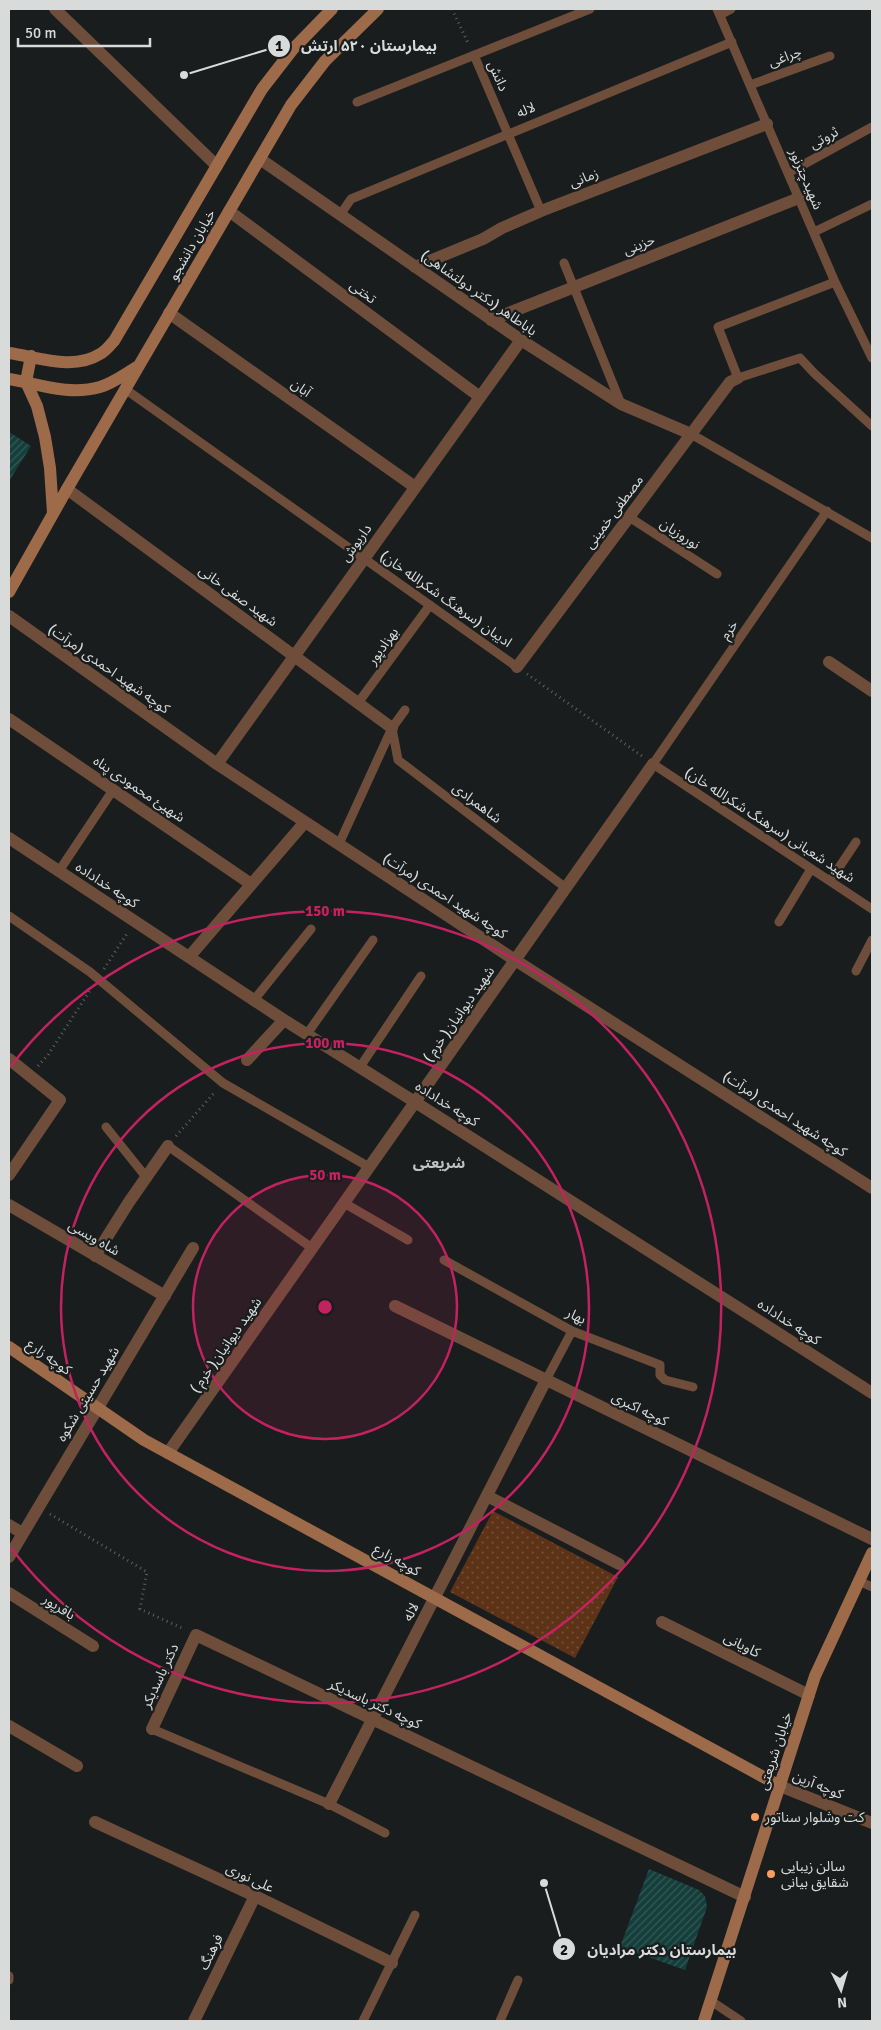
<svg xmlns="http://www.w3.org/2000/svg" width="881" height="2030" font-family="Signika,'Noto Sans Arabic',sans-serif">
	<style>
		.park { fill: url(#park-dots) }
		.building { fill: url(#building-hatch) }
		.lines { fill: none; stroke-linecap: round; stroke-linejoin: round }
		.path { stroke: #5e6161; stroke-width: 3; stroke-dasharray: 1 4; stroke-linecap: butt }
		.lane { stroke: #6e4e3b; stroke-width: 9 }
		.street { stroke: #6e4e3b; stroke-width: 12 }
		.secondary { stroke: #9d6a4a; stroke-width: 12 }
		.ring { fill: none; stroke: #c32261; stroke-width: 2.5 }
		.poi-dot { fill: #ff9b5a; stroke: #1a1d1d; stroke-width: 2 }
		.labels { text-anchor: middle; dominant-baseline: central; stroke-width: 4.5; stroke-linejoin: round; paint-order: stroke }
		.street-label { font-size: 14px; fill: #d8dbda; stroke: #1a1d1d }
		.poi-label { font-size: 14px; fill: #d8dbda; stroke: #1a1d1d; text-anchor: start }
		.neighbourhood-label { font-size: 15px; font-weight: bold; fill: #bec2c2; stroke: #1a1d1d }
		.centre { fill: #c32261; stroke: #1a1d1d; stroke-width: 2.5 }
		.ring-label { font-size: 15px; text-anchor: middle; font-weight: bold; fill: #c32261; stroke: #1a1d1d; stroke-width: 4.5; stroke-linejoin: round; paint-order: stroke }
		.leader { fill: none; stroke: #d8dbda; stroke-width: 2 }
		.callout-dot { fill: #d8dbda; stroke: #1a1d1d; stroke-width: 2 }
		.mark-label { font-size: 15px; text-anchor: middle; font-weight: bold; fill: #111 }
		.callout-label { font-size: 15px; text-anchor: middle; font-weight: bold; fill: #d8dbda; stroke: #1a1d1d; stroke-width: 4.5; stroke-linejoin: round; paint-order: stroke }
	</style>
	<defs>
		<pattern id="park-dots" width="8" height="8" patternUnits="userSpaceOnUse" patternTransform="scale(1.25)"><rect width="8" height="8" fill="#5d3317"/><path d="M2 2h.1M6 6h.1" fill="none" stroke="#745038" stroke-width="1.8" stroke-linecap="round"/></pattern>
		<pattern id="building-hatch" width="6" height="6" patternUnits="userSpaceOnUse" patternTransform="scale(1.25)"><rect width="6" height="6" fill="#143e3b"/><path d="M-1 1l2-2M0 6l6-6M5 7l2-2" fill="none" stroke="#355957"/></pattern>
	</defs>
	<rect width="100%" height="100%" fill="#1a1d1d"/>
	<path class="park" d="M493 1511 618 1577 575 1658 450 1592Z"/>
	<path class="building" d="M9 432 31 446 9 481Z
		M649 1869 699 1890 705 1896 707 1907 685 1970 620 1947Z"/>
	<g class="lines">
		<path class="path" d="M452 9 469 45
			M527 674 642 756
			M104 969 128 932
			M38 1066 48 1055 91 989
			M176 1136 215 1092
			M50 1514 147 1572 140 1609 184 1629"/>
		<path class="lane" d="M717 9 835 282 872 358
			M720 15 731 9
			M474 55 541 211
			M750 85 830 56
			M357 102 590 9
			M788 173 872 127
			M340 215 351 199 732 42
			M814 232 872 204
			M564 263 621 404
			M835 282 718 327 738 378 800 358 814 373 872 426
			M125 389 517 667
			M691 434 872 538
			M827 511 653 764 872 909
			M629 517 717 574
			M358 703 430 605
			M392 728 398 760 566 888
			M339 844 392 728 405 710
			M59 871 113 790
			M830 881 856 842
			M9 916 90 972 223 1083 369 1167
			M779 922 811 869
			M856 971 872 940
			M254 1000 311 929
			M307 1034 373 940
			M360 1067 421 976
			M106 1127 146 1177
			M168 1146 312 1248
			M344 1203 408 1240
			M444 1260 572 1331 660 1365V1375L665 1380 693 1387
			M546 1380 572 1331
			M859 1581 872 1587
			M152 1729 329 1804 385 1833
			M9 1976V1980
			M711 2001 741 2021
			M363 2021 415 1915
			M500 2021 518 1980"/>
		<path class="street" d="M55 9 217 166
			M260 159 521 340 621 404 691 434
			M229 211 480 397
			M415 267 483 239 502 228 541 211 767 124
			M169 313 415 487
			M491 320 799 198
			M67 489 392 728
			M9 616 217 764 515 960 872 1188
			M829 662 872 691
			M517 667 730 382 738 378
			M9 719 251 884
			M217 764 521 340
			M9 838 284 1020 415 1102 872 1393
			M189 957 305 822
			M9 1059 60 1100 9 1175
			M247 1060 284 1020
			M9 1205 165 1296
			M95 1256 129 1202 168 1146
			M395 1306 872 1539
			M168 1453 653 764
			M487 1496 619 1564
			M9 1525 22 1533
			M9 1557 193 1248
			M9 1593 93 1646
			M662 1622 809 1695
			M9 1726 77 1766
			M152 1729 196 1635 745 1897
			M780 1786 872 1823
			M329 1804 546 1380
			M95 1822 255 1896 392 1963
			M194 2021 255 1896"/>
		<path class="secondary" d="M9 353C38 357 73 371 100 354 106 351 110 345 114 341L262 89 293 49 332 9
			M31 356 26 382 37 406 45 437 50 468 53 513
			M9 379C39 384 69 396 100 387 113 383 125 374 137 367
			M9 592 67 489 291 105 325 61 378 9
			M9 1347 144 1440 780 1786
			M704 2021 815 1676 872 1553"/>
	</g>
	<circle cx="325" cy="1307" r="132" fill="#c32261" fill-opacity=".12"/>
	<g class="ring">
		<circle cx="325" cy="1307" r="132"/>
		<circle cx="325" cy="1307" r="264"/>
		<path d="M11 1066A396 396 0 1 1 11 1548"/>
	</g>
	<g class="poi-dot">
		<circle cx="755" cy="1817" r="5"/>
		<circle cx="771" cy="1874" r="5"/>
	</g>
	<g class="labels">
		<g class="street-label">
			<text transform="translate(785 57) rotate(-20)">چراغی</text>
			<text transform="translate(498 76) rotate(66)">دانش</text>
			<text transform="translate(526 110) rotate(-22)">لاله</text>
			<text transform="translate(824 138) rotate(-29)">ثروتی</text>
			<text transform="translate(584 178) rotate(-21)">زمانی</text>
			<text transform="translate(806 179) rotate(67)">شهیدچترنور</text>
			<text transform="translate(192 245) rotate(-60)">خیابان دانشجو</text>
			<text transform="translate(639 245) rotate(-22)">حزینی</text>
			<text transform="translate(363 292) rotate(37)">تختی</text>
			<text transform="translate(479 293) rotate(35)">باباطاهر (دکتر دولتشاهی)</text>
			<text transform="translate(301 388) rotate(35)">آبان</text>
			<text transform="translate(614 512) rotate(-53)">مصطفی خمینی</text>
			<text transform="translate(680 534) rotate(33)">نوروزیان</text>
			<text transform="translate(356 543) rotate(-54)">داریوش</text>
			<text transform="translate(238 596) rotate(36)">شهید صفی خانی</text>
			<text transform="translate(446 599) rotate(35)">ادیبان (سرهنگ شکرالله خان)</text>
			<text transform="translate(729 630) rotate(-55)">خرم</text>
			<text transform="translate(383 646) rotate(-54)">بهزادپور</text>
			<text transform="translate(109 669) rotate(35)">کوچه شهید احمدی (مرآت)</text>
			<text transform="translate(139 789) rotate(34)">شهیئ محمودی پناه</text>
			<text transform="translate(477 803) rotate(37)">شاهمرادی</text>
			<text transform="translate(770 825) rotate(33)">شهید شعبانی (سرهنگ شکرالله خان)</text>
			<text transform="translate(107 885) rotate(33)">کوچه خداداده</text>
			<text transform="translate(445 896) rotate(33)">کوچه شهید احمدی (مرآت)</text>
			<text transform="translate(459 1014) rotate(-55)">شهید دیوانیان( خرم )</text>
			<text transform="translate(447 1104) rotate(32)">کوچه خداداده</text>
			<text transform="translate(785 1114) rotate(33)">کوچه شهید احمدی (مرآت)</text>
			<text transform="translate(94 1238) rotate(30)">شاه ویسی</text>
			<text transform="translate(576 1316) rotate(26)">بهار</text>
			<text transform="translate(789 1322) rotate(33)">کوچه خداداده</text>
			<text transform="translate(226 1345) rotate(-55)">شهید دیوانیان( خرم )</text>
			<text transform="translate(49 1357) rotate(35)">کوچه زارع</text>
			<text transform="translate(88 1394) rotate(-59)">شهید حسینی شکوه</text>
			<text transform="translate(640 1409) rotate(26)">کوچه اکبری</text>
			<text transform="translate(397 1560) rotate(29)">کوچه زارع</text>
			<text transform="translate(59 1607) rotate(32)">باقرپور</text>
			<text transform="translate(411 1612) rotate(-63)">لاله</text>
			<text transform="translate(742 1645) rotate(27)">کاویانی</text>
			<text transform="translate(160 1676) rotate(-65)">دکتر باسدیکر</text>
			<text transform="translate(375 1704) rotate(25)">کوچه دکتر باسدیکر</text>
			<text transform="translate(775 1751) rotate(-72)">خیابان شریعتی</text>
			<text transform="translate(818 1785) rotate(22)">کوچه آرین</text>
			<text transform="translate(250 1878) rotate(25)">علی نوری</text>
			<text transform="translate(211 1952) rotate(-64)">فرهنگ</text>
		</g>
		<g class="poi-label">
			<text x="765" y="1817">کت وشلوار سناتور</text>
			<text x="781" y="1866">سالن زیبایی<tspan x="781" dy="16">شقایق بیانی</tspan></text>
		</g>
		<g class="neighbourhood-label">
			<text x="439" y="1163">شریعتی</text>
		</g>
	</g>
	<circle cx="325" cy="1307" r="8" class="centre"/>
	<g class="ring-label">
		<text x="325" y="916">150 m</text>
		<text x="325" y="1048">100 m</text>
		<text x="325" y="1180">50 m</text>
	</g>
	<path class="leader" d="M184 75L279 46M544 1883L564 1949"/>
	<g class="callout-dot">
		<circle cx="184" cy="75" r="5"/>
		<circle cx="544" cy="1883" r="5"/>
		<circle cx="279" cy="46" r="12"/>
		<circle cx="564" cy="1949" r="12"/>
	</g>
	<g class="mark-label">
		<text x="279" y="51">1</text>
		<text x="564" y="1955">2</text>
	</g>
	<g class="callout-label">
		<text x="369" y="51">بیمارستان ۵۲۰ ارتش</text>
		<text x="662" y="1955">بیمارستان دکتر مرادیان</text>
	</g>
	<rect width="881" height="2030" fill="none" stroke="#d8dbda" stroke-width="20"/>
	<g transform="translate(841 1990) rotate(175)" stroke="#1a1d1d" stroke-width="4" paint-order="stroke">
	<path d="M0-4L9 19L0 12L-9 19Z" fill="#d8dbda"/>
	<text y="-8" font-size="14" font-weight="bold" text-anchor="middle" fill="#d8dbda">N</text>
	</g>
	<path d="M18 38v8h132v-8" fill="none" stroke="#d8dbda" stroke-width="2.5"/>
	<text x="25" y="38" font-size="15" fill="#d8dbda" stroke="#1a1d1d" stroke-width="4" paint-order="stroke">50 m</text>
</svg>
